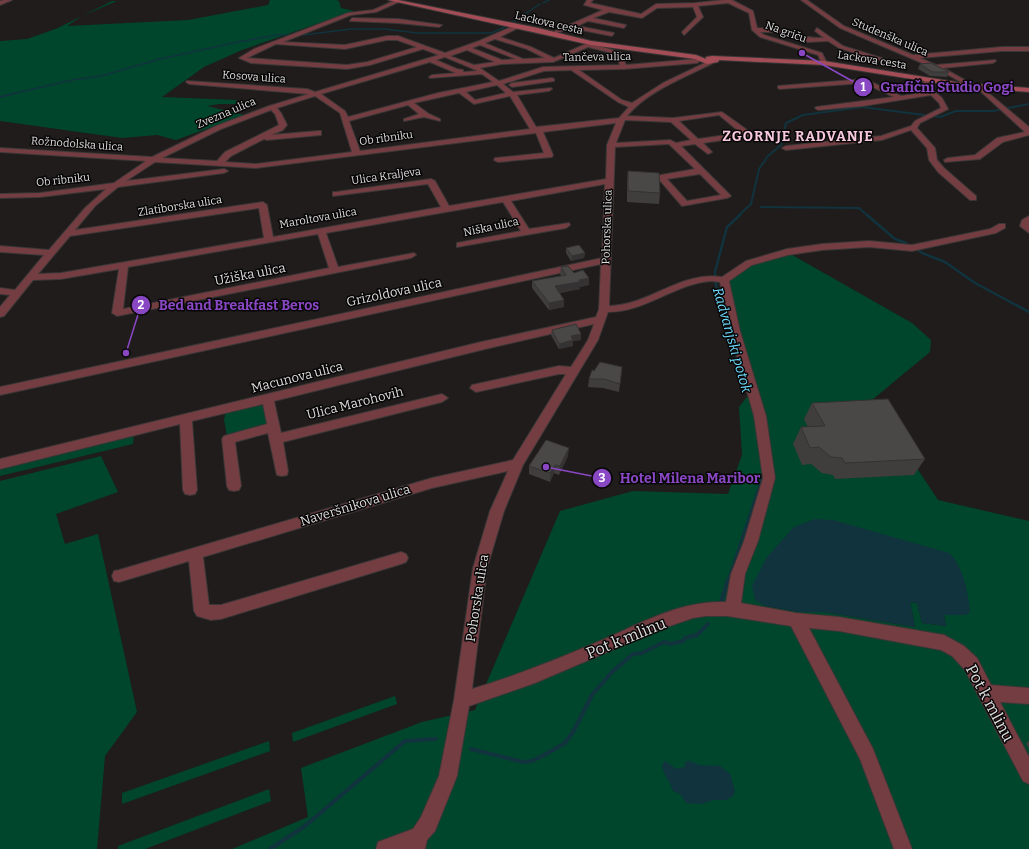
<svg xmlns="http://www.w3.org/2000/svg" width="1029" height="849" font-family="Bitter,serif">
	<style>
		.green { fill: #00462c; fill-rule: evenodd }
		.water { fill: #11333e }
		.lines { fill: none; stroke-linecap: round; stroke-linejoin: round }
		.stream-far4 { stroke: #11333e; stroke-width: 1.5 }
		.stream-far3 { stroke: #11333e; stroke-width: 2 }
		.stream-far2 { stroke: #11333e; stroke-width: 2.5 }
		.stream-far1 { stroke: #11333e; stroke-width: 3 }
		.stream { stroke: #11333e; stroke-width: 4 }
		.street-casing { stroke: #3a3736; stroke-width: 2 }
		.secondary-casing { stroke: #3a3736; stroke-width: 2 }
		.street { fill: #743d42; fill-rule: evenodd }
		.secondary { fill: #a44d56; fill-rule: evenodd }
		.wall { fill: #403d3d }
		.shaded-wall { fill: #343232 }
		.building { fill: #4a4747; stroke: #343232 }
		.labels { text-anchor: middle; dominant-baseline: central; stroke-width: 3; stroke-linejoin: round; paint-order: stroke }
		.far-street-label { font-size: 11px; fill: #dfdddd; stroke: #080707 }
		.street-label { font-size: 13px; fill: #dfdddd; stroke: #080707 }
		.far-district-label { font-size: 14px; font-weight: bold; letter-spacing: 1px; fill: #f8c9de; stroke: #080707 }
		.water-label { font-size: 14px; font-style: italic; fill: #6edcfe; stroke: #080707 }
		.near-street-label { font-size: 16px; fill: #dfdddd; stroke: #080707 }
		.leader { fill: none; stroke: #8a47c4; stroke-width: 1.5 }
		.callout-dot { fill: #8a47c4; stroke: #080707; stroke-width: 1.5 }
		.mark-label { font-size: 12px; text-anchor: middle; font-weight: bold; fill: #fff }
		.callout-label { font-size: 14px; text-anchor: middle; font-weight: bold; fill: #8a47c4; stroke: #080707; stroke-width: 3; stroke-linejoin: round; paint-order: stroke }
	</style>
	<rect width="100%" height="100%" fill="#1f1c1b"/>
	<path class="green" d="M270 0H336L339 1 341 8 354 11 242 50 204 67 162 97 237 100 236 104H219L207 106 244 115 176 140 157 135 122 138 0 121V41L27 39 58 28 112 1H117L82 16 67 26 188 20 268 5Z
		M787 252 912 323 931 340 930 352 872 400 938 500 1029 521V849H232L308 817 301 768 422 722 475 710 560 511 633 491 728 494 742 455 739 407 757 384 724 280 749 263ZM794 527 966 615H944L946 626 922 623 917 603 910 602 915 627 824 612H800L765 606Z
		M263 400 268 424 227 436 224 420 226 410Z
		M134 432 133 444 0 476V465Z
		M101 456 118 492 56 514 65 544 98 534 137 712 105 756 97 849H0V481Z
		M395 696 397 704 293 742 292 733Z
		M269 741 270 751 122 804V793Z
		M269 789 271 801 145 849H118V846Z"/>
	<path class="water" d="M815 519 833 520 949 553C963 565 969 595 970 612L966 615H944L946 626 922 623 917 603 910 602 915 627 824 612H800L765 606 755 600 752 586 767 557 794 527Z
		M665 761 676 769 685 767V762L690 761 699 765 720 766 730 774 735 791 733 796 726 800H714L701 804 686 803 680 794 673 791C670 781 663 774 662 765Z"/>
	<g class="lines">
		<path class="stream-far4" d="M543 3 549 0
			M513 22 540 4
			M303 35 351 29H385L417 33H491L507 26
			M12 94 72 80 101 76 160 59 238 42 276 35H292"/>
		<path class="stream-far3" d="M0 97 16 93
			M761 207 859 208 868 216
			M738 216 751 204 759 169 768 156 781 145 786 123 803 115 862 107 940 117 956 111H993L1029 104"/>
		<path class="stream-far2" d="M740 215 727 227 715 272 716 285 742 375
			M867 215 895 239 906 243
			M917 249 922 253 945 262 975 283 1029 312"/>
		<path class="stream-far1" d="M742 374 746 387
			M728 581 764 473"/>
		<path class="stream" d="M721 602 728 580
			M471 749 523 762 532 761 548 753 565 743 573 732 592 695 612 672 633 654 642 653 664 642 670 644 683 641 685 638 697 635 708 624
			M270 849 305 826 405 741 436 739"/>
		<g class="street-casing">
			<path id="street" d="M4 0H12L0 5V1Z
				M396 0 401 1 376 12 351 15 283 42 345 45 387 36H398L445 53 479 41 518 24 520 27 500 37 531 47 554 58 588 43 620 52 626 65 697 59 700 61 697 63 624 69 579 70 622 100 632 103 663 83 709 61H713V63C684 78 649 90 627 116L673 118 722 112 750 132V136L703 143 712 152 708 154 695 144 681 146 731 196 727 198 682 206 657 177 661 175 695 169 672 147 669 144 615 147 609 306C650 305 680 271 722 277L746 261 787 249 822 244 869 241 912 245 990 229 999 224H1005V228L996 233 912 251 869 247 822 250 788 255 752 265 729 281 740 331 766 416 775 478 758 541 745 574 741 603 796 613 839 617 944 635 964 646 977 658 991 685 1029 688V704L1000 702 1029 757V784L1023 781 965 670 952 656 941 650 839 631 809 628 873 749 912 849H894L860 759 791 626 727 616H706L693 618 661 629 535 683 469 706 457 776 435 831 427 840 425 849H376L378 842 413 829 421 817 439 776 454 700 473 568 490 511 508 471 432 488 203 557 209 605H221L401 552 406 554 408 558 406 562 401 564 221 619 211 620 197 616 194 611 189 561 119 582 114 581 112 576 114 571 119 570 432 478 513 460 566 374H559L476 392 470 388 472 385 559 366 571 367 588 340 594 324 481 350 274 401 281 433 442 394 448 398 442 402 283 442 288 471 287 475 282 476 277 475 276 471 268 433 235 442 241 486 239 490 234 491 229 490 227 486 222 439 224 436 267 424 263 404 192 421 197 490 195 494 190 495 185 494 183 490 180 424 0 469V459L481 342 596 317 599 309 601 264 0 395V387L602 258 605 184 511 201 529 229 569 223 570 225 566 228 457 247V243L521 231 503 202 326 233 338 267 414 253 416 255 411 258 117 316 112 313 119 269 61 279 33 280 4 316 0 317V307L10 295 0 294V288L15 290 44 255 0 252V246L49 250 85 208 106 189 40 197 0 198V194L40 193 114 183 146 161 0 152V148L152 157 216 126 269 106 309 94 189 84 186 82 187 81 307 89 315 92 439 55 423 49 370 65 347 69 251 63 239 58 254 49 348 13 373 10ZM495 39 527 49 545 58 523 59 485 43ZM387 40H397L417 47 367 62 347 65 247 58 276 44 345 49ZM480 45 516 59 502 60 472 48ZM588 47 616 54 620 65 543 67 499 81 480 68 502 64 553 62ZM467 50 495 62 474 65 450 56ZM445 57 476 70 477 71 463 72V70L457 69 436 60ZM430 62 456 73 432 75 429 77 430 78 482 74 493 82 438 93 348 117 345 111 321 94ZM571 70 618 102 629 107 619 118 536 127 517 95 549 91 552 89 551 88 513 92 503 84 544 71ZM497 85 506 93 475 100 466 92ZM459 93 474 104 510 96 530 129 360 151 349 121 408 105 419 114 404 119V121L424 117 440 121V119L429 114 414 103ZM315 96 340 113 352 152 256 164 225 162 231 156 264 139 267 140 321 135V131H318L271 135 283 130 287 125 281 113 277 108ZM271 110 275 114 279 125 225 152 217 161 162 158 221 129ZM719 115 741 133 698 139 679 121ZM625 120 671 122 691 140 676 143 670 140 616 143ZM616 123 607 145 606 179 449 206 435 181 431 179 336 192H333V196L428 184 441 207 273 237 267 205 263 202 75 230 95 206 118 187 224 173 228 171 224 169 126 181 155 162 256 168 536 133 544 153 495 158 494 160 498 162 552 157 553 155 543 132ZM700 174 721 195 687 201 667 179ZM259 208 264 238 61 273 38 274 70 236ZM318 234 329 268 123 309 128 267ZM711 281 720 282 730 331 754 416 763 478 744 541 731 574 726 602C680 600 640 624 600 641 558 659 515 676 472 689L487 568 504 511 523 465 598 340 608 312C646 312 674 284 711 281Z
				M587 0H593L590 3 641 14 656 4 695 3 724 0H732L753 11 757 28C782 28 799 39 824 38L815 31 817 28 843 46 891 61 888 63 839 48 828 41 808 42 774 32H760L764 35 822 53 827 63 822 64 818 55 760 37 752 30 749 13 728 3 698 6 703 17 684 35 682 32 697 17 693 7 657 8 642 18 609 12 593 18 626 25 624 28 588 21 577 26 614 33 612 36 571 28 551 35V33L603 10 584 5Z
				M801 0H807L844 26 913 55 1002 47H1029V51H1002L920 58 936 65 995 60 996 61 993 63 943 68 974 85 975 86 972 88 943 72 840 28Z
				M352 18 398 19 442 25 439 27 398 23 350 21Z
				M552 78 554 79V81L512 87 509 85 512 83Z
				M925 78H929L928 86 942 98 948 109 920 123 917 128 935 148 937 160 944 168 976 196V200H970L938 172 929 160 927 148 911 130 882 140 786 150 782 148 786 146 881 136 911 126 915 121 941 108 939 103 931 95 863 106 818 110 815 108 816 107 894 97 864 83 780 89 778 88V86L865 79 901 96 927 92 922 86Z
				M979 85 1029 127V135L1003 142 980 159 945 162 944 160 948 158 975 155 997 138 1025 132 977 88V86Z
				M1029 216V233L1020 226 1022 220Z"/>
		</g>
		<g class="secondary-casing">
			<path id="secondary" d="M388 0H398L538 28 591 41 696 55 706 59V57L712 56 824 61 962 83 1029 88V92L962 87 824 65 719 60 718 62 707 64 695 59 591 45Z"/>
		</g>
		<use href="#street" class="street"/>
		<use href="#secondary" class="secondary"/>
	</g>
	<path class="wall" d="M920 64 949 72 947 77 930 76 918 69Z
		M628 171 660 193 659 204 627 202V181Z
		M566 248 585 253 584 258 571 261 566 253Z
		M561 267 574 273 589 278V285L580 287V289L560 293 564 300V307L549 310 532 288V281L561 276 560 274Z
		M552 330 581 334V340L573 341V346L559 349 551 335Z
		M592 370 620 384 619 392 603 388 588 387 589 379Z
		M812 403 925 459 914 475 835 479 833 475 822 473 811 464 802 465 793 444 801 427H808L804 419Z
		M568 456 559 475 554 473 550 482 529 474V466Z
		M1029 741V749L1026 743Z"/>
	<path class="shaded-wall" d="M585 253 584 258 571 261 572 256Z
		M589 278V285L580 287V289L555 293V286Z
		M564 300V307L549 310V303Z
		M581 334V340L573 341V346L559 349V344L571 336Z
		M569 448 568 456 559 475 560 466Z
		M555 465 554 473 550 482V473Z"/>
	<path class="building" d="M931 63 949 72H932L920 64Z
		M628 171 659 173 660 193 628 191Z
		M579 245 585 253 572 256 566 248Z
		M568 266 574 273 583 270 589 278 579 280 580 282 555 286 564 300 549 303 532 281 566 275 561 267Z
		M576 324 581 334 571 336 573 340 559 344 552 330Z
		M600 362 622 367 620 384 604 379H589L592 370 594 371Z
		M888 399 925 459 845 463 842 458 831 457 819 447 810 448 801 427 825 426 812 403Z
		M546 440 569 448 560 466 555 465 550 473 529 466Z"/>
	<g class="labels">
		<g class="far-street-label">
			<text transform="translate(549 23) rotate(13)">Lackova cesta</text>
			<text transform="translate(786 32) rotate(20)">Na griču</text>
			<text transform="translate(890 37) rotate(23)">Studenška ulica</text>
			<text transform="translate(597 57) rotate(-1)">Tančeva ulica</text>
			<text transform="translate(872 60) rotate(9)">Lackova cesta</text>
			<text transform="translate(254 77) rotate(4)">Kosova ulica</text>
			<text transform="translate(226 113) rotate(-23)">Zvezna ulica</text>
			<text transform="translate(386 138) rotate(-8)">Ob ribniku</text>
			<text transform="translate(77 144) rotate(4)">Rožnodolska ulica</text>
			<text transform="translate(386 176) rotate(-8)">Ulica Kraljeva</text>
			<text transform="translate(63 180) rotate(-6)">Ob ribniku</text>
			<text transform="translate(180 206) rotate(-9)">Zlatiborska ulica</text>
			<text transform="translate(318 218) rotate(-10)">Maroltova ulica</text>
			<text transform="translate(491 227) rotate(-12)">Niška ulica</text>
			<text transform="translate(607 227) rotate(-88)">Pohorska ulica</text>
		</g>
		<g class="street-label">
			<text transform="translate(250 274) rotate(-11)">Užiška ulica</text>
			<text transform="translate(394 292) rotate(-12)">Grizoldova ulica</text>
			<text transform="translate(297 377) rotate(-14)">Macunova ulica</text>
			<text transform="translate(355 403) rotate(-14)">Ulica Marohovih</text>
			<text transform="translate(355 505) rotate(-17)">Naveršnikova ulica</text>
			<text transform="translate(477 598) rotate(-81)">Pohorska ulica</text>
		</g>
		<g class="far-district-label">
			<text x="798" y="136">ZGORNJE RADVANJE</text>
		</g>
		<g class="water-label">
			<text transform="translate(732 340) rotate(74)">Radvanjski potok</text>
		</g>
		<g class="near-street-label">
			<text transform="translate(626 638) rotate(-22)">Pot k mlinu</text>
			<text transform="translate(990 703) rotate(62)">Pot k mlinu</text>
		</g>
	</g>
	<path class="leader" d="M802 53L863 87M126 353L141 305M546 467L602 478"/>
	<g class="callout-dot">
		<circle cx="802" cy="53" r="4"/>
		<circle cx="126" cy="353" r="4"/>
		<circle cx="546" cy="467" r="4"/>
		<circle cx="863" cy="87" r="10"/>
		<circle cx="141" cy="305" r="10"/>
		<circle cx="602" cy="478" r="10"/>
	</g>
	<g class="mark-label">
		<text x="863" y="91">1</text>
		<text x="141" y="309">2</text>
		<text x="602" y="482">3</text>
	</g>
	<g class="callout-label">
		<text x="947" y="92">Grafični Studio Gogi</text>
		<text x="239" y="310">Bed and Breakfast Beros</text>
		<text x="690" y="483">Hotel Milena Maribor</text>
	</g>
</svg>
